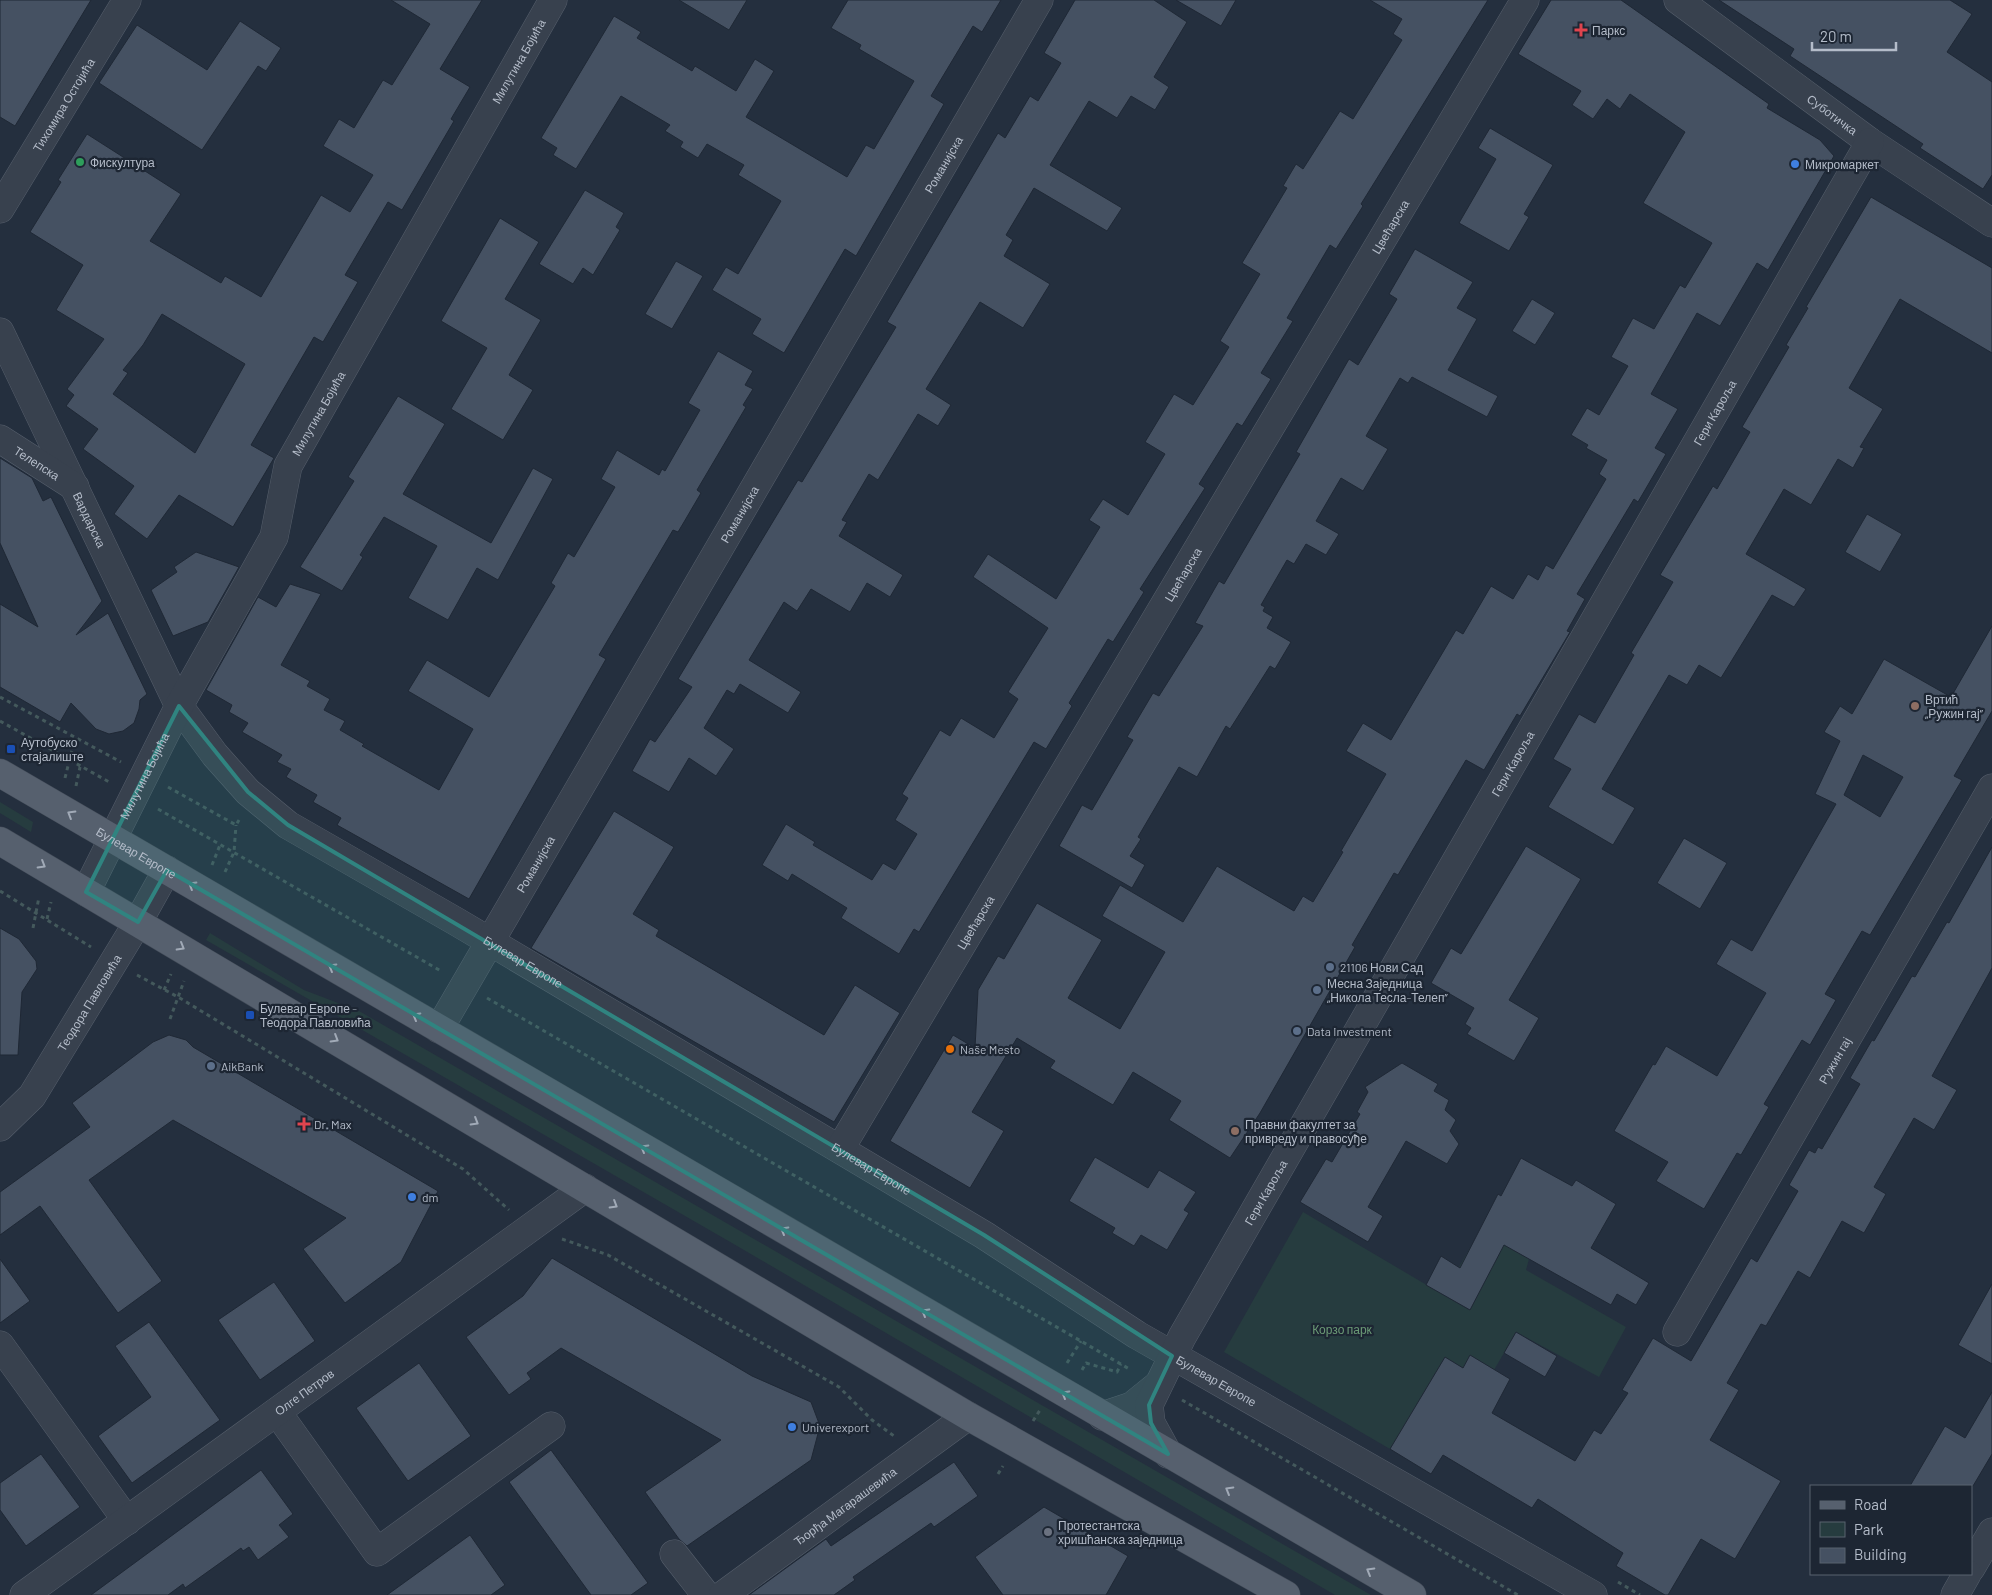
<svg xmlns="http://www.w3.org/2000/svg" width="1992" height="1595" font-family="Barlow,sans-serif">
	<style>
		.green { fill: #263c3f }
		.building { fill: #455162; stroke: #1f2835; fill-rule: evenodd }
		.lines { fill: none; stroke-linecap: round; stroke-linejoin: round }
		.minor-casing { stroke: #565f6c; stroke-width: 29 }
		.major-casing { stroke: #414a57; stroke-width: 29 }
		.path { stroke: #44595c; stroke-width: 3; stroke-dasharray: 4 4; stroke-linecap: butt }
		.minor { stroke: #38414e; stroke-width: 28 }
		.major { stroke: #56606e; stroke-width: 28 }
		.oneway { stroke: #a1aab7 }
		.marked { fill: #308480; fill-opacity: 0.2; stroke: #308480; stroke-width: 4; stroke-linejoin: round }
		.health-dot { fill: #e0444e; stroke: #1d2633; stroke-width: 2 }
		.leisure-dot { fill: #2e9e5b; stroke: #1d2633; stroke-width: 2 }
		.shop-dot { fill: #3f7fe0; stroke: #1d2633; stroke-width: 2 }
		.education-dot { fill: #8d6e63; stroke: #1d2633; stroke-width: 2 }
		.transit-dot { fill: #1a4fb4; stroke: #1d2633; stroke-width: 2 }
		.service-dot { fill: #5c6f8a; stroke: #1d2633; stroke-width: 2 }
		.food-dot { fill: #e8710a; stroke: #1d2633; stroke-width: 2 }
		.worship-dot { fill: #6b7280; stroke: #1d2633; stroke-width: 2 }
		.labels { text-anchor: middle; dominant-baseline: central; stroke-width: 4.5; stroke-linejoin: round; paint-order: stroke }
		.poi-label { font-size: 12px; fill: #b4bcc9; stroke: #1d2633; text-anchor: start }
		.street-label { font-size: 12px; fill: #b4bcc9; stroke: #1d2633 }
		.park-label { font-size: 12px; fill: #6b9a76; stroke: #1d2633 }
	</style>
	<rect width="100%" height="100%" fill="#242f3e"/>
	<path class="green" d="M0 802 33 822 31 832 0 813Z
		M210 933 304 990 359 1011 1371 1595H1335L732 1243 206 940Z
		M1523 1210 1550 1224 1529 1259 1526 1270 1626 1327 1599 1377 1516 1332 1494 1370 1470 1356 1463 1368 1445 1357 1390 1449 1224 1352 1303 1212 1469 1310 1484 1283 1459 1267 1479 1232 1503 1246Z"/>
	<path class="building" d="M0 0H91L15 126 0 117Z
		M391 0H482L440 69 470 87 451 119 454 121 402 210 388 202 345 275 358 282 323 342 314 337 251 445 274 458 233 527 179 495 147 539 114 514 134 486 83 449 98 429 66 406 74 395 67 389 104 339 56 310 83 265 30 232 61 182 58 180 87 134 181 194 150 241 221 283 225 276 261 297 321 195 350 212 373 175 323 146 339 119 354 128 383 80 392 85 430 24ZM162 314 245 364 195 453 113 394 128 373 123 370 143 345Z
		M679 0H747L729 30Z
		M848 0H1001L982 32 973 26 931 96 944 104 856 256 845 249 784 353 752 334 761 319 712 290 726 267 738 274 781 201 738 175 744 165 707 144 698 158 680 147 683 142 665 131 670 125 621 96 576 169 553 155 557 148 541 138 614 16 641 32 637 38 692 71 695 66 736 91 755 59 774 71 746 117 847 177 866 145 874 149 914 81 859 49 861 45 831 28Z
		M1075 0H1154L1187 22 1154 77 1169 87 1155 110 1131 96 1117 118 1089 101 1050 165 1122 208 1107 231 1034 188 1006 235 1013 240 1004 256 1050 284 1023 328 980 302 926 389 951 405 938 426 918 414 878 480 869 474 842 520 847 522 839 536 903 575 890 597 867 583 850 612 811 589 797 611 784 602 749 660 801 692 788 713 740 684 734 694 727 690 704 728 734 749 716 776 689 758 669 792 632 771 650 739 655 742 692 687 678 679 798 480 802 482 896 327 887 322 998 133 1005 138 1030 96 1038 101 1061 63 1044 53Z
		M1176 0H1236L1221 26Z
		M1370 0H1488L1361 204 1363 206 1336 249 1330 245 1287 318 1293 321 1261 373 1271 379 1242 426 1237 423 1199 484 1205 488 1140 589 1144 592 1113 642 1108 639 1069 703 1072 706 1046 749 1034 742 919 932 914 929 899 954 841 918 847 908 792 874 788 881 762 865 786 824 815 842 813 845 872 880 883 863 895 870 917 834 895 820 908 798 902 794 940 730 950 736 961 718 994 738 1018 699 1008 692 1048 628 973 577 988 554 1056 599 1100 527 1089 520 1103 499 1128 515 1165 454 1145 442 1174 394 1193 405 1229 347 1220 341 1260 274 1242 263 1287 188 1283 186 1296 164 1303 169 1340 111 1353 119 1402 40 1393 34 1402 19Z
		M1551 0H1621L1769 104 1767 108 1820 140 1834 156 1768 270 1757 263 1720 326 1697 313 1651 394 1678 409 1655 448 1666 454 1638 502 1634 499 1577 594 1585 599 1567 631 1570 632 1520 716 1517 714 1484 770 1466 760 1398 875 1394 873 1352 945 1355 947 1260 1113 1230 1158 1169 1120 1181 1101 1133 1072 1113 1105 1050 1068 1055 1061 1017 1038 972 1112 1004 1131 970 1188 890 1141 953 1035 975 1048 978 990 998 956 1004 959 1037 903 1102 940 1068 998 1120 1029 1165 952 1102 916 1120 885 1183 922 1217 866 1294 911 1303 896 1313 902 1343 852 1341 851 1386 774 1346 751 1363 723 1391 740 1456 630 1463 634 1491 586 1513 599 1528 574 1538 580 1546 565 1553 569 1606 479 1599 474 1607 460 1586 448 1588 445 1571 435 1587 408 1599 415 1628 366 1611 357 1633 318 1654 329 1680 285 1685 288 1712 243 1643 203 1685 132 1630 94 1620 109 1607 99 1593 119 1572 105 1581 91 1518 54Z
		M1719 0H1950L1972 14 1947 52 1992 82V175L1983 189 1920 148 1923 144 1790 56 1794 49Z
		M240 21 281 48 266 71 258 66 202 150 99 83 137 25 207 70Z
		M1490 128 1553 165 1524 214 1529 217 1509 251 1459 223 1496 159 1478 148Z
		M585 190 624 213 616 227 620 230 593 275 583 268 573 284 539 264Z
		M1871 197 1992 268V353L1900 299 1849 388 1883 409 1860 447 1864 448 1853 468 1838 459 1811 505 1784 489 1746 554 1806 589 1794 607 1772 595 1721 678 1699 665 1687 685 1669 675 1602 789 1635 808 1613 845 1548 807 1571 769 1553 759 1579 714 1595 723 1634 655 1631 653 1673 582 1660 575 1713 486 1717 489 1750 432 1742 427 1789 347 1786 345 1808 308 1806 307Z
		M500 218 539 242 505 299 541 320 509 375 533 390 503 440 451 409 487 348 441 321Z
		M1415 249 1473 282 1457 308 1477 319 1448 370 1498 396 1487 417 1412 377 1408 383 1400 378 1366 436 1388 449 1363 491 1341 478 1316 521 1339 534 1326 555 1306 544 1294 564 1287 560 1261 605 1265 607 1263 611 1273 617 1267 628 1291 642 1275 669 1270 666 1230 729 1226 726 1197 777 1179 767 1138 837 1141 839 1130 856 1145 865 1132 888 1059 846 1082 805 1092 810 1133 740 1127 737 1153 693 1159 696 1203 626 1195 623 1219 581 1224 584 1300 454 1296 452 1349 359 1358 365 1397 299 1389 294Z
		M676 261 703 276 672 329 645 314Z
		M1532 299 1555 313 1535 345 1512 331Z
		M718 351 753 371 745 385 753 389 743 405 746 407 697 490 701 493 684 522 678 532 673 530 599 655 606 659 469 899 337 825 341 818 313 802 317 795 286 777 291 769 277 762 282 755 242 732 248 723 229 712 232 705 206 690 258 597 276 607 290 584 321 594 281 665 310 681 307 686 330 699 324 710 345 721 340 730 364 744 362 746 439 790 473 729 408 691 427 660 489 697 555 586 551 583 568 553 574 557 615 487 601 479 617 450 659 475 662 469 665 471 700 410 688 403Z
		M398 396 445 424 403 494 491 543 533 468 553 479 498 580 477 568 448 620 408 598 437 546 384 517 360 555 363 557 342 591 300 567 354 481 348 477Z
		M0 458 32 478 43 501 51 497 102 601 76 635 108 613 147 694 140 700 139 709 134 723 123 731 109 734 96 729 71 703 60 722 0 687V604L38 627 0 543Z
		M1867 514 1902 534 1880 572 1845 552Z
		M196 552 239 567 208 622 173 636 151 590 177 572 174 567Z
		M1992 626V711L1954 776 1962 780 1870 935 1862 931 1825 994 1836 1000 1810 1045 1802 1040 1764 1104 1769 1107 1741 1155 1737 1153 1704 1209 1656 1181 1668 1162 1614 1131 1653 1064 1655 1065 1666 1046 1717 1076 1766 993 1716 964 1731 939 1752 951 1836 804 1815 794 1840 741 1824 732 1840 706 1852 714 1884 659 1951 697ZM1863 755 1903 777 1880 817 1844 795Z
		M614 811 674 847 633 914 659 930 656 936 824 1035 855 985 900 1013 834 1122 531 948Z
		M1684 838 1727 863 1700 909 1657 883Z
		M1526 846 1581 879 1509 1000 1539 1018 1514 1061 1467 1034 1471 1028 1465 1024 1474 1008 1431 983 1451 948 1461 954Z
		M1992 847V968L1932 1076 1957 1090 1934 1130 1914 1118 1874 1187 1886 1194 1864 1233 1842 1221 1810 1278 1798 1271 1766 1326 1761 1324 1727 1383 1739 1390 1710 1440 1781 1481 1735 1559 1701 1539 1668 1595H1665L1616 1566 1623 1553 1538 1499 1532 1508 1443 1455 1431 1474 1390 1449 1445 1357 1463 1368 1470 1355 1510 1379 1492 1413 1575 1461 1594 1430 1601 1434 1628 1393 1622 1390 1653 1338 1691 1361 1751 1258 1757 1262 1798 1191 1789 1185 1809 1150 1815 1153 1818 1147 1822 1149 1860 1084 1850 1078 1872 1040 1874 1041 1912 976 1915 977 1947 922 1949 923Z
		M0 928 19 939 36 961 37 969 22 992 18 1055H0Z
		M169 1035 186 1040 193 1047 438 1191 401 1262 345 1303 303 1249 346 1218 173 1120 89 1180 162 1281 118 1313 40 1206 0 1235V1192L90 1127 72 1103 153 1042Z
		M1402 1063 1438 1084 1434 1091 1449 1100 1445 1110 1456 1120 1450 1131 1459 1144 1447 1164 1406 1141 1368 1207 1383 1216 1368 1242 1300 1202 1326 1159 1332 1162 1360 1114 1357 1112 1368 1092 1365 1087Z
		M1095 1157 1148 1188 1159 1170 1196 1192 1184 1210 1189 1213 1167 1250 1141 1235 1134 1246 1112 1233 1115 1228 1069 1201Z
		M1521 1158 1572 1186 1576 1180 1616 1204 1591 1248 1649 1283 1636 1305 1617 1294 1611 1305 1504 1245 1470 1310 1426 1285 1441 1256 1460 1268 1498 1194 1501 1196Z
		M552 1258 752 1376 811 1402 820 1426 811 1460 687 1546 679 1539 645 1492 721 1440 561 1348 527 1373 531 1379 509 1395 466 1337 523 1296Z
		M0 1259 30 1301 0 1323Z
		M274 1282 315 1341 260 1380 218 1320Z
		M1992 1284V1364L1958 1345Z
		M149 1322 220 1420 132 1483 98 1436 151 1397 115 1346Z
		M1516 1332 1557 1356 1545 1377 1504 1353Z
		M419 1363 471 1436 408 1481 356 1408Z
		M1992 1392V1454L1973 1486H1910L1945 1426 1965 1438Z
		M551 1450 648 1583 631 1595H591L509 1482Z
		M41 1454 80 1507 26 1546 0 1510V1483Z
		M954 1462 978 1496 934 1527 931 1523 853 1577 855 1580 834 1595H749L826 1539 831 1546Z
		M261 1470 293 1514 279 1525 289 1537 258 1560 249 1547 243 1551 241 1548 185 1588 183 1584 168 1595H91Z
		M1044 1507 1128 1556 1106 1595H1003L975 1557Z
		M470 1535 505 1585 491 1595H387Z"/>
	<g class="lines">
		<g class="minor-casing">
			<g id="minor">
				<path id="s1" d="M1678 0 1870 142 1992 223"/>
				<path id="s2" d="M0 209 127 0"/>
				<path id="s3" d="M0 332 179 706 215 755 248 792 288 825 457 922 984 1235 1137 1335 1593 1595"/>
				<path id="s4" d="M0 439 75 487"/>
				<path id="s5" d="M86 892 179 706 274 537 288 466 553 0"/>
				<path id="s6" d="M439 1029 1039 0"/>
				<path id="s7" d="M0 1127 32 1096 138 922 167 870"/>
				<path id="s8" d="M840 1149 1525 0"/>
				<path id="s9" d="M1677 1332 1992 788"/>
				<path d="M0 1345 127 1521"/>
				<path d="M277 1412 377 1552 551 1426"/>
				<path d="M1102 1416 1132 1406 1158 1385"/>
				<path id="s10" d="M1168 1454 1151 1423 1149 1405 1182 1337 1870 142"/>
				<path d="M674 1554 706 1595"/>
				<path d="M1971 1568 1992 1532"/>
				<path id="s11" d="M24 1595 585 1188"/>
				<path id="s12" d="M723 1595 968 1416"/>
				<path d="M1955 1595 1967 1574"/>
			</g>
		</g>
		<g class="major-casing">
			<g id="major">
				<path id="s13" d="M0 773 1412 1595"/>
				<path d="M0 841 968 1416 1286 1595"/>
			</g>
		</g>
		<path class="path" d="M0 697 121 762
			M0 721 111 783
			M65 778 75 738
			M76 786 80 767
			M168 787 236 825 239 820
			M158 809 441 971
			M212 865 220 845
			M225 872 234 852 236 825
			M0 891 91 947
			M47 919 51 902
			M33 928 39 897
			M137 975 178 997 463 1169 509 1210
			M164 990 171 974
			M487 998 1131 1370
			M170 1019 184 981
			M562 1239 608 1255 839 1387 872 1420 894 1436
			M1067 1363 1081 1341
			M1082 1370 1086 1363 1117 1372 1121 1364
			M1182 1400 1518 1595
			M1033 1421 1040 1410
			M998 1474 1003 1466
			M1618 1582 1640 1595"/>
		<use href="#minor" class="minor"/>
		<use href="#major" class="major"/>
	</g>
	<defs><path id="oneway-chevron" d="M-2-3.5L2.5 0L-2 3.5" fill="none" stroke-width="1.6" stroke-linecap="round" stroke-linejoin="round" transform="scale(1.25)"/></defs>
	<g class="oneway">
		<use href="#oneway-chevron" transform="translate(71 814) rotate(-149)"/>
		<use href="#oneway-chevron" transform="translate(42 865) rotate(31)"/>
		<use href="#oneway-chevron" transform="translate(192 885) rotate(-149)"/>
		<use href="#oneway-chevron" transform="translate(181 947) rotate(30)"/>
		<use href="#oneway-chevron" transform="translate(332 967) rotate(-150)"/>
		<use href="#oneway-chevron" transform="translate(416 1016) rotate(-150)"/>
		<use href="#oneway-chevron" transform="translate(335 1039) rotate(31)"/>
		<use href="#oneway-chevron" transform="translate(475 1122) rotate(31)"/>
		<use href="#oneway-chevron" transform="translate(644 1148) rotate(-150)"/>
		<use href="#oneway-chevron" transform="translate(614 1205) rotate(31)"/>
		<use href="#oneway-chevron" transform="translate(784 1230) rotate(-150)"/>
		<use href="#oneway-chevron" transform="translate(925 1312) rotate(-150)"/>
		<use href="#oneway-chevron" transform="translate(1065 1394) rotate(-150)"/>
		<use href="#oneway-chevron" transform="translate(1229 1490) rotate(-150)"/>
		<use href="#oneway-chevron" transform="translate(1370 1571) rotate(-150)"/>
	</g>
	<path class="marked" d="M179 706 248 792 288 825 984 1235 1172 1356 1149 1405 1151 1423 1168 1454 167 870 138 922 86 892Z"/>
	<g class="health-dot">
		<path d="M1578.5 22.5h5v5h5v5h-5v5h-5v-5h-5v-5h5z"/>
		<path d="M301.5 1116.5h5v5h5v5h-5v5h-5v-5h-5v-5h5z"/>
	</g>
	<circle class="leisure-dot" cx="80" cy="162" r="5"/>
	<g class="shop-dot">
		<circle cx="1795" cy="164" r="5"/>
		<circle cx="412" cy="1197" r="5"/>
		<circle cx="792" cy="1427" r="5"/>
	</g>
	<g class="education-dot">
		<circle cx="1915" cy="706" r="5"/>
		<circle cx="1235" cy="1131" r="5"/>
	</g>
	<g class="transit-dot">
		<rect x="6" y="744" width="10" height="10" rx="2.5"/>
		<rect x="245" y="1010" width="10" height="10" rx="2.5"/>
	</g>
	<g class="service-dot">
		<circle cx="1330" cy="967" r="5"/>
		<circle cx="1317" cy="990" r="5"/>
		<circle cx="1297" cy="1031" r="5"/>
		<circle cx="211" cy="1066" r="5"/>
	</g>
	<circle class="food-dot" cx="950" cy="1049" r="5"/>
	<circle class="worship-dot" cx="1048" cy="1532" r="5"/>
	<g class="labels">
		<g class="poi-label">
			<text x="1592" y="30">Паркс</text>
			<text x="90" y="162">Фискултура</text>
			<text x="1805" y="164">Микромаркет</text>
			<text x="1925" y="699">Вртић<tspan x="1925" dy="14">„Ружин гај”</tspan></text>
			<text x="21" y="742">Аутобуско<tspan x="21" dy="14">стајалиште</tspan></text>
			<text x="1340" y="967">21106 Нови Сад</text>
			<text x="1327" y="983">Месна Заједница<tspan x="1327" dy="14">„Никола Тесла-Телеп”</tspan></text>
			<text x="260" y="1008">Булевар Европе -<tspan x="260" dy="14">Теодора Павловића</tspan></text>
			<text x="1307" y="1031">Data Investment</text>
			<text x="960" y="1049">Naše Mesto</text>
			<text x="221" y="1066">AikBank</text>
			<text x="314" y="1124">Dr. Max</text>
			<text x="1245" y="1124">Правни факултет за<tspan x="1245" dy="14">привреду и правосуђе</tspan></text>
			<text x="422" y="1197">dm</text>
			<text x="802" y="1427">Univerexport</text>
			<text x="1058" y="1525">Протестантска<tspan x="1058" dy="14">хришћанска заједница</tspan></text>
		</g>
		<g class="street-label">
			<text stroke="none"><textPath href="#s5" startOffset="940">Милутина Бојића</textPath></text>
			<text stroke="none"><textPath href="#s2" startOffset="122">Тихомира Остојића</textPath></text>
			<text stroke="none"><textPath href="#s1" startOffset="192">Суботичка</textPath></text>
			<text stroke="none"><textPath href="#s6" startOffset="1001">Романијска</textPath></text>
			<text stroke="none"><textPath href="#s8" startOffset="1074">Цвећарска</textPath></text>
			<text stroke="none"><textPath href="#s10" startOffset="1196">Гери Кароља</textPath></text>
			<text stroke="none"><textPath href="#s5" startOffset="535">Милутина Бојића</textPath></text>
			<text stroke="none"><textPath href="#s4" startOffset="44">Телепска</textPath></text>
			<text stroke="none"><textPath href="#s6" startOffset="596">Романијска</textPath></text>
			<text stroke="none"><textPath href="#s3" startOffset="208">Вардарска</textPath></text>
			<text stroke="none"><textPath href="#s8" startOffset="669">Цвећарска</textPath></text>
			<text stroke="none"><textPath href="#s10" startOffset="791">Гери Кароља</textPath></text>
			<text stroke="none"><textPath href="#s5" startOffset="130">Милутина Бојића</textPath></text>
			<text stroke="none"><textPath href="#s13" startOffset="158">Булевар Европе</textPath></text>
			<text stroke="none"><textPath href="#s6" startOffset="191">Романијска</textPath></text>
			<text stroke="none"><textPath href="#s8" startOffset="264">Цвећарска</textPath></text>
			<text stroke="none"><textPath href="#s3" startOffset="849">Булевар Европе</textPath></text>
			<text stroke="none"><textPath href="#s7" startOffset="154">Теодора Павловића</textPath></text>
			<text stroke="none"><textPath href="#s9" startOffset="314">Ружин гај</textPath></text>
			<text stroke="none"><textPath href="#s3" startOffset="1254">Булевар Европе</textPath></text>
			<text stroke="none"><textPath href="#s10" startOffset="296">Гери Кароља</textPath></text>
			<text stroke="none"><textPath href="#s3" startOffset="1659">Булевар Европе</textPath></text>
			<text stroke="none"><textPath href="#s11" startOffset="346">Олге Петров</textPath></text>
			<text stroke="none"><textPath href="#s12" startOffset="151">Ђорђа Магарашевића</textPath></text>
		</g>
		<g class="park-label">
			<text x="1342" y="1329">Корзо парк</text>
		</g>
	</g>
	<rect x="1810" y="1485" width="162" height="90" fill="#1d2633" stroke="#59626f"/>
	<rect x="1820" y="1501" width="25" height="8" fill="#56606e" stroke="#59626f"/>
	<text x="1854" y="1510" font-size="15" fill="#b4bcc9">Road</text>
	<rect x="1820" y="1522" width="25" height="15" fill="#263c3f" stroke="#59626f"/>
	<text x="1854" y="1535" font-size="15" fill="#b4bcc9">Park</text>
	<rect x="1820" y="1548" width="25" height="15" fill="#455162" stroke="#59626f"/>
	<text x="1854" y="1560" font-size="15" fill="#b4bcc9">Building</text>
	<path d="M1812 42v8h84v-8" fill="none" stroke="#b4bcc9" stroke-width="2.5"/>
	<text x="1820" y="42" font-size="15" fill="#b4bcc9" stroke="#1d2633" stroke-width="4" paint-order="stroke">20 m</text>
</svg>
